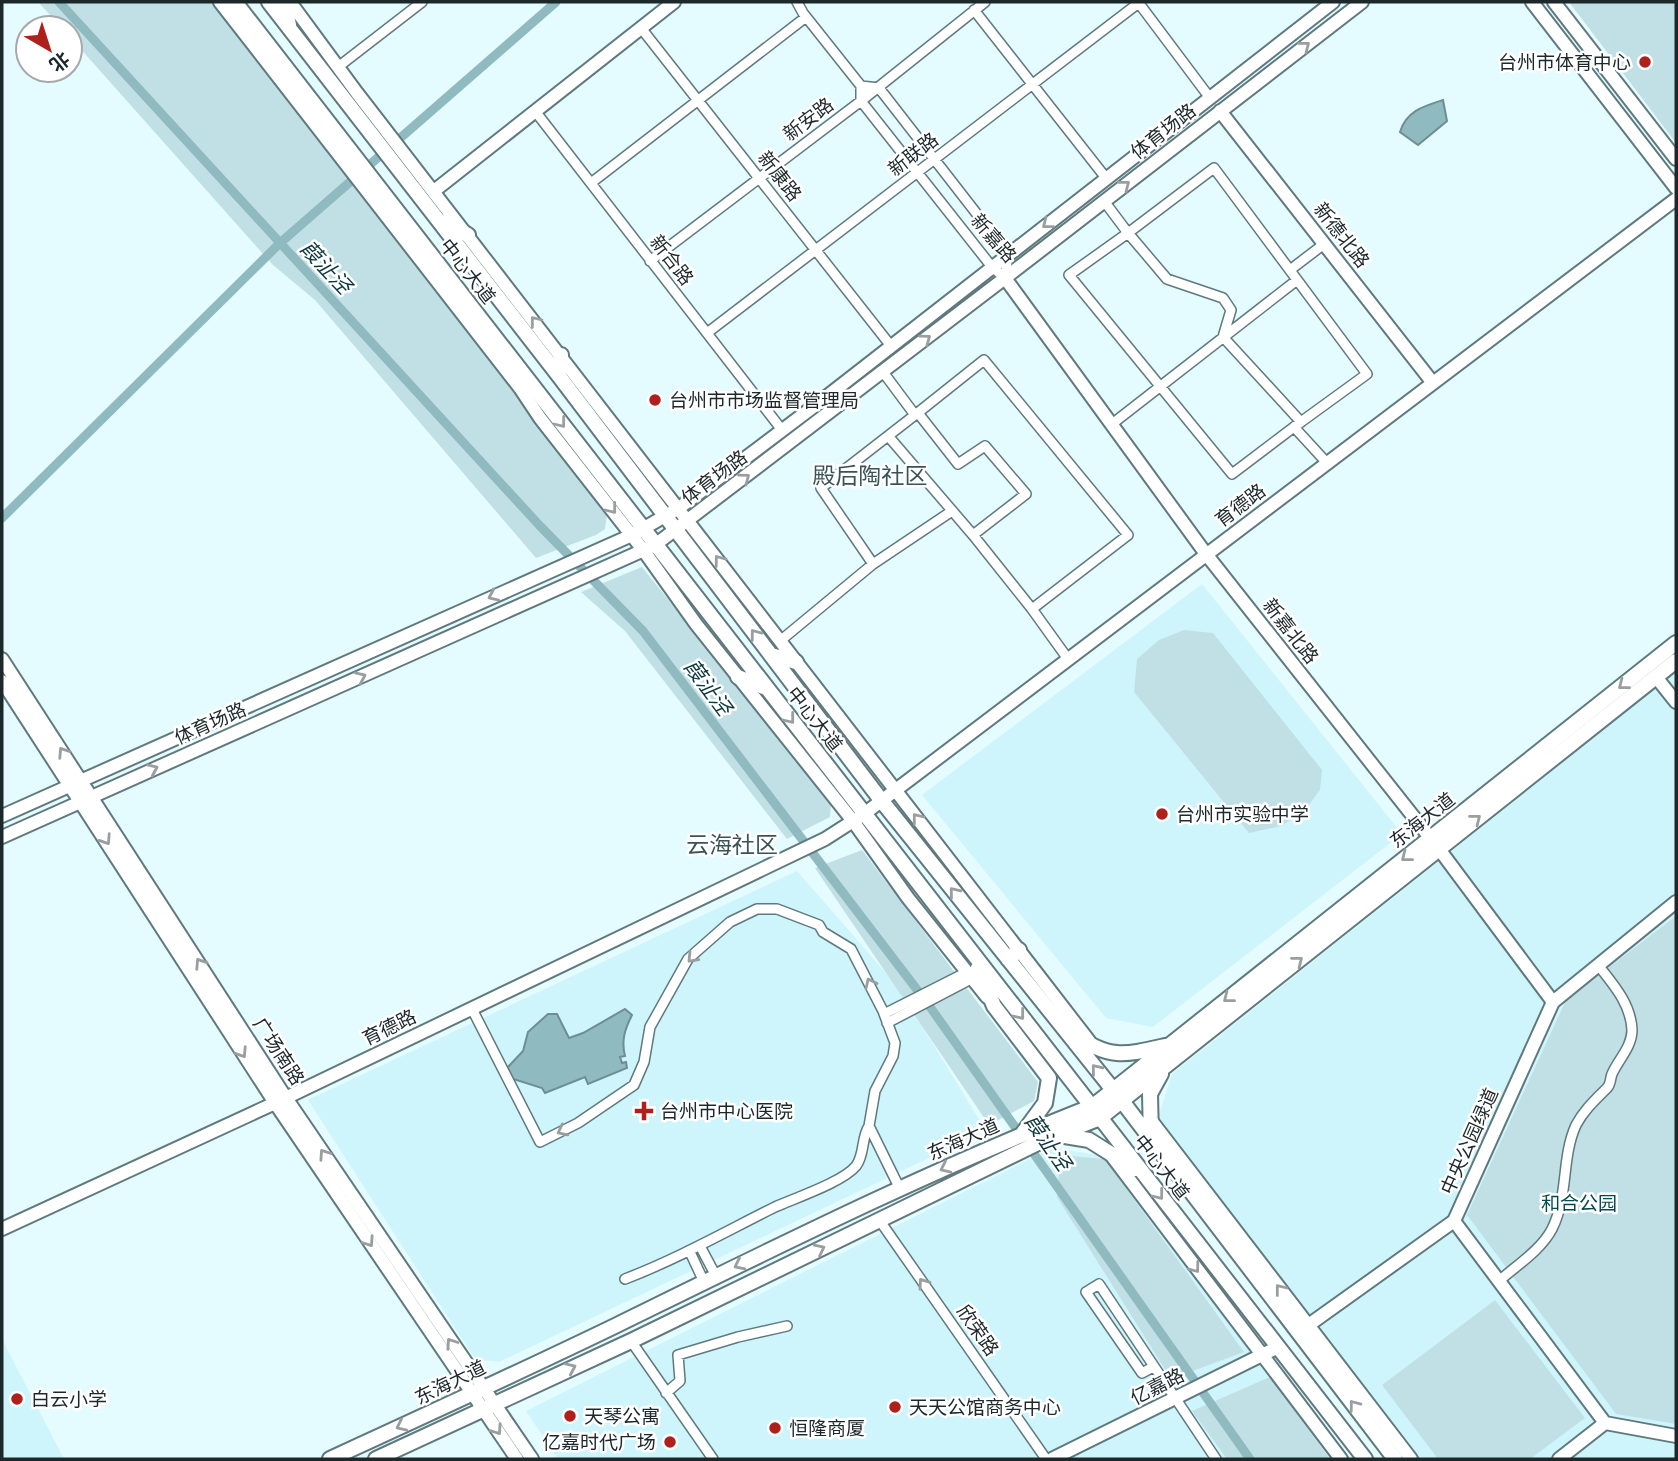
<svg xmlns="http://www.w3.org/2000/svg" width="1678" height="1461" font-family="'Archivo Narrow','Noto Sans SC',sans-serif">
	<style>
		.built { fill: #cef5fb }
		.green { fill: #c1e0e5 }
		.water { fill: #8fbac0; stroke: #6d8e93; stroke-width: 2 }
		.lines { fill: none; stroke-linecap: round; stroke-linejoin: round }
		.canal { stroke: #8fbac0; stroke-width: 9 }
		.street-casing { stroke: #5f797d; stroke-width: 12 }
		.secondary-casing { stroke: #5f797d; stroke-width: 16 }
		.primary-casing { stroke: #5f797d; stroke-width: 18 }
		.street { stroke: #fff; stroke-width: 9 }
		.secondary { stroke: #fff; stroke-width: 12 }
		.primary { stroke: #fff; stroke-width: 14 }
		.oneway { stroke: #999e9f }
		.poi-dot { fill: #af1f1b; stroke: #fff; stroke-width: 2.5 }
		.labels { text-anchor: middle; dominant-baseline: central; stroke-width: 5; stroke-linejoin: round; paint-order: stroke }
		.poi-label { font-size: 19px; fill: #1d282a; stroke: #fff; text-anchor: start }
		.street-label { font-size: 19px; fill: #1d282a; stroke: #fff }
		.park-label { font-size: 19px; fill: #054850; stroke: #fff }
		.water-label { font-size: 21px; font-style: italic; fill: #0d373d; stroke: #fff }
		.quarter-label { font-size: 23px; fill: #3a5357; stroke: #fff }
	</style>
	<rect width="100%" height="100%" fill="#e4fbff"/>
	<path class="built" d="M1202 584 1402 834 1153 1027 1106 1018 922 795Z
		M1676 672V1459H1416L1158 1118 1172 1074Z
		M797 871 898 987 980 1121 969 1139 499 1362 475 1359 308 1100Z
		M1052 1148 1106 1156 1334 1459H558L526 1411Z
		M2 1339 64 1459H2Z"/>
	<path class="green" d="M38 2H211L607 513 605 529 596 535 536 558 315 300 273 265 70 37V28H62Z
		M1569 2H1676V143Z
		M642 567 831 803 830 817 787 839 625 631 581 592Z
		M1184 630 1213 633 1322 770 1320 790 1308 806 1282 826 1249 833 1134 692 1137 659 1159 640Z
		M862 850 1038 1082 1034 1101 989 1125 815 868Z
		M1676 916V1424L1616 1414 1467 1215 1566 1000Z
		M1060 1155 1105 1159 1244 1352 1171 1379 1057 1197Z
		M1495 1300 1585 1418 1530 1459H1438L1382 1385Z
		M1270 1377 1330 1459H1227L1192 1411Z"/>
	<path class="water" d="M1443 100 1447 121 1418 145 1400 132C1406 111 1424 106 1443 100Z
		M625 1009 632 1015C625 1029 621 1040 625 1056L620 1057 622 1063 626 1062 627 1068 588 1084 585 1077 545 1093 542 1088 510 1078 507 1068 523 1051 528 1032 548 1014H557L569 1038 583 1033Z"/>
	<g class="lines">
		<path class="canal" d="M59 2 540 526 643 631 928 1004 1250 1459
			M2 518 280 243 556 2"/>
		<g class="street-casing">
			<path id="street" d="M797 2 803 13 861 86V101L992 267 1005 278
				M1138 2 1210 98
				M974 10 1106 178
				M641 28 891 346
				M338 67 422 2
				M861 86 879 88 1008 254 1005 278
				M535 111 782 430
				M591 183 806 17
				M1104 201 1128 233 1214 168 1367 374 1294 427 1327 463
				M650 261 861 101 985 2
				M1290 270 1324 244
				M707 333 1140 2
				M883 372 915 415 984 360 1128 535 1032 609 1068 659
				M918 413 958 464 985 446 1026 494 973 535 1032 609
				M1112 424 1297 280
				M1294 427 1232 474 1069 275 1128 233 1167 279 1223 298 1231 310 1223 337 1301 422
				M889 437 973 535
				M873 564 821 488 915 415
				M780 641 873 564 952 511
				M472 1009 540 1142 578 1123 634 1085 644 1062 650 1027 688 959 730 922 757 909H777L819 925 823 932 851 949 883 1011 895 1043 893 1056 875 1091 869 1126 900 1189
				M884 1014 967 972
				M887 1023 973 978
				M880 1221 1046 1459
				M700 1246 716 1276
				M690 1252 704 1282
				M625 1279C677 1259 725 1232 775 1207 795 1198 843 1182 856 1166 865 1154 861 1138 869 1126
				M1499 1281C1517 1265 1541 1250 1552 1229 1569 1195 1561 1158 1576 1125 1584 1110 1595 1100 1607 1088 1611 1084 1610 1079 1612 1074 1618 1060 1632 1047 1632 1030 1631 1004 1613 984 1598 965
				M631 1341 713 1459
				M1153 1367 1142 1373 1086 1292 1099 1284 1216 1459
				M666 1393 680 1381 678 1355 738 1337 787 1326"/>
		</g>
		<g class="secondary-casing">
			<path id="secondary" d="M220 2 520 388 540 418 644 551 696 624 853 821 908 898 987 997
				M290 2 357 93 1089 1041
				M1532 2 1676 188
				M1554 2 1676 159
				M1220 111 1433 383
				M434 191 674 2
				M1005 278 1206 554 1439 849 1553 1002
				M2 659 286 1098 532 1459
				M1656 677 1676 702
				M2 681 275 1103 517 1459
				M2 816 632 535 679 508 821 401 1333 2
				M2 837 655 545 1005 278 1362 2
				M1676 902 1553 1002 1454 1221 1605 1423 1676 1436
				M1150 1119 1411 1459
				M1111 1155 1341 1459
				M2 1229 275 1103 825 839 864 814 1676 199
				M1303 1329 1454 1221
				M1052 1459 1278 1347
				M1559 1459 1605 1423"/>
		</g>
		<g class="primary-casing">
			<path id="primary" d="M235 2 1365 1459
				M269 2 559 376 881 800 1122 1101 1395 1459
				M284 2 289 25
				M445 222 468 235
				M559 376 561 355
				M771 655 796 662
				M738 677 766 688
				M1008 959 1019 950
				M978 968 994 1006 1049 1078 1045 1103 1023 1133
				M1075 1034C1108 1060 1126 1055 1165 1046
				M1059 1135 1089 1140 1135 1169
				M1151 1138 1150 1094 1161 1074
				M330 1459C426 1415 522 1371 617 1325 774 1248 930 1170 1093 1106L1676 643
				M376 1459 631 1341 1044 1140 1100 1118 1676 661"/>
		</g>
		<use href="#street" class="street"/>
		<use href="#secondary" class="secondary"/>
		<use href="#primary" class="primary"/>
	</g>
	<defs><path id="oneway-chevron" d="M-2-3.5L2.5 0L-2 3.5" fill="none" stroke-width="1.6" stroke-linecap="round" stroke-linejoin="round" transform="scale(1.75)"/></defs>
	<g class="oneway">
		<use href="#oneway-chevron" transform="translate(1305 46) rotate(-38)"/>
		<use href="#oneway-chevron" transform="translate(1125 185) rotate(-38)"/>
		<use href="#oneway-chevron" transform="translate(1047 224) rotate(142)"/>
		<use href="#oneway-chevron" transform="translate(535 321) rotate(-128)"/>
		<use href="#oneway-chevron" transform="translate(926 339) rotate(-37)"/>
		<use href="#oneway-chevron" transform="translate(561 423) rotate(52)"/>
		<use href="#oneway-chevron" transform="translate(745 478) rotate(-37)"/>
		<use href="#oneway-chevron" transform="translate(612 509) rotate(52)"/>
		<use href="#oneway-chevron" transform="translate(719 560) rotate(-127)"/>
		<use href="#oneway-chevron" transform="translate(493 596) rotate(156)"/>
		<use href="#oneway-chevron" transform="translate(755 634) rotate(-127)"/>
		<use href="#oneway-chevron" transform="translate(361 677) rotate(-24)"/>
		<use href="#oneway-chevron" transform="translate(1623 685) rotate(142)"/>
		<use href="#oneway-chevron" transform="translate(790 719) rotate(52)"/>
		<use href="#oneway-chevron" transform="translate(63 752) rotate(-123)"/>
		<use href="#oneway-chevron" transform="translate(153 769) rotate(-24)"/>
		<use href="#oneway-chevron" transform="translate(917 818) rotate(-128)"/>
		<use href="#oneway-chevron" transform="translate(1476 819) rotate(-38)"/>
		<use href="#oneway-chevron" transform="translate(106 840) rotate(57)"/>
		<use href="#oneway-chevron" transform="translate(1406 857) rotate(142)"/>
		<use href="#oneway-chevron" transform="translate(954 892) rotate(-129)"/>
		<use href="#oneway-chevron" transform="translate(692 958) rotate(134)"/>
		<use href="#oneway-chevron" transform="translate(1298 961) rotate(-38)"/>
		<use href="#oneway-chevron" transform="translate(200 963) rotate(-123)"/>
		<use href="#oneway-chevron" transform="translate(870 983) rotate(-116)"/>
		<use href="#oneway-chevron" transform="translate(1228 998) rotate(142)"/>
		<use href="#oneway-chevron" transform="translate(1020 1015) rotate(52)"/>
		<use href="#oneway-chevron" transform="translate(242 1053) rotate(57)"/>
		<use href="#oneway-chevron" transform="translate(1096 1069) rotate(-129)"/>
		<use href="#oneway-chevron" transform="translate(562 1131) rotate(153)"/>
		<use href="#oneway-chevron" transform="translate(324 1154) rotate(-124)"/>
		<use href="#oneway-chevron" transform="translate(945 1168) rotate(155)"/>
		<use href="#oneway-chevron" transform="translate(1159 1195) rotate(52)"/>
		<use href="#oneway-chevron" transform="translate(369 1242) rotate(56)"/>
		<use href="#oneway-chevron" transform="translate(820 1249) rotate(-26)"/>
		<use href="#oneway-chevron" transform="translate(739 1265) rotate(154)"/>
		<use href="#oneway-chevron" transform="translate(1195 1268) rotate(53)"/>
		<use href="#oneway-chevron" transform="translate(923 1283) rotate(-125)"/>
		<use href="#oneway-chevron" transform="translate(1280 1289) rotate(-128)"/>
		<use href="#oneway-chevron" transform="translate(451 1343) rotate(-124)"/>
		<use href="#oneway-chevron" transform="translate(571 1368) rotate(-24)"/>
		<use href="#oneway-chevron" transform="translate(1354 1405) rotate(-127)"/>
		<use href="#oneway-chevron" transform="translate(401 1426) rotate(155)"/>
		<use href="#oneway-chevron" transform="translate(497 1430) rotate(56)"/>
	</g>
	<g class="poi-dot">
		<circle cx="1645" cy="62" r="7"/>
		<circle cx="655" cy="400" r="7"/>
		<circle cx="1162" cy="814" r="7"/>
		<path d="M640.5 1100.5h7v7h7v7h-7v7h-7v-7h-7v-7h7z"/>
		<circle cx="17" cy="1399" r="7"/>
		<circle cx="895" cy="1407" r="7"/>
		<circle cx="570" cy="1416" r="7"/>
		<circle cx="775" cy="1428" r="7"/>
		<circle cx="670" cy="1442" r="7"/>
	</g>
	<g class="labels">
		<g class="poi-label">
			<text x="1631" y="62" text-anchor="end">台州市体育中心</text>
			<text x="669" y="400">台州市市场监督管理局</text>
			<text x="1176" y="814">台州市实验中学</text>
			<text x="660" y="1111">台州市中心医院</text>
			<text x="31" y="1399">白云小学</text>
			<text x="909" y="1407">天天公馆商务中心</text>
			<text x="584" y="1416">天琴公寓</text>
			<text x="789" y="1428">恒隆商厦</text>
			<text x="656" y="1442" text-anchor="end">亿嘉时代广场</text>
		</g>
		<g class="street-label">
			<text transform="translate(808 119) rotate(-37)">新安路</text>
			<text transform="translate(1163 131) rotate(-38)">体育场路</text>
			<text transform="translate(913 154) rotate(-38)">新联路</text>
			<text transform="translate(780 176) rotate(52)">新康路</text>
			<text transform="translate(1342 235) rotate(52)">新德北路</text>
			<text transform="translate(994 238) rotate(49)">新嘉路</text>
			<text transform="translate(672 260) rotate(52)">新合路</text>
			<text transform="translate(468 271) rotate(52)">中心大道</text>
			<text transform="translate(714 477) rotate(-37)">体育场路</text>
			<text transform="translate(1240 505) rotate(-37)">育德路</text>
			<text transform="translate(1291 631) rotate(52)">新嘉北路</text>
			<text transform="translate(815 719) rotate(52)">中心大道</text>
			<text transform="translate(210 723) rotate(-24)">体育场路</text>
			<text transform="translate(1422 820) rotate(-38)">东海大道</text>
			<text transform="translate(389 1027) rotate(-26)">育德路</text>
			<text transform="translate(279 1051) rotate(57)">广场南路</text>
			<text transform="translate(963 1139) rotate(-24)">东海大道</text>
			<text transform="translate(1469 1141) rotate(-66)">中央公园绿道</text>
			<text transform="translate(1162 1167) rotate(52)">中心大道</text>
			<text transform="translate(978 1330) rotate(55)">欣荣路</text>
			<text transform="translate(450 1382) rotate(-26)">东海大道</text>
			<text transform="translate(1157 1386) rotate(-27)">亿嘉路</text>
		</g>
		<g class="park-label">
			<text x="1579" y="1203">和合公园</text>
		</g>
		<g class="water-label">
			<text transform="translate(326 267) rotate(47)">葭沚泾</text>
			<text transform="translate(708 687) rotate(53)">葭沚泾</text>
			<text transform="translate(1048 1142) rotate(55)">葭沚泾</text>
		</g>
		<g class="quarter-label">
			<text x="870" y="475">殿后陶社区</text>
			<text x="732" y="844">云海社区</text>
		</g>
	</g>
	<rect width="1678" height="1461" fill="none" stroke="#1d282a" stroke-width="7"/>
	<g transform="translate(49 49) rotate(141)"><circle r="33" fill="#ffffff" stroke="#a5a9aa" stroke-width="2"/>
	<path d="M0-5L12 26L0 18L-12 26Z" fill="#af1f1b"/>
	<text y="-10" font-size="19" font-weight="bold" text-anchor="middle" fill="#1d282a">北</text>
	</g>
</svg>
